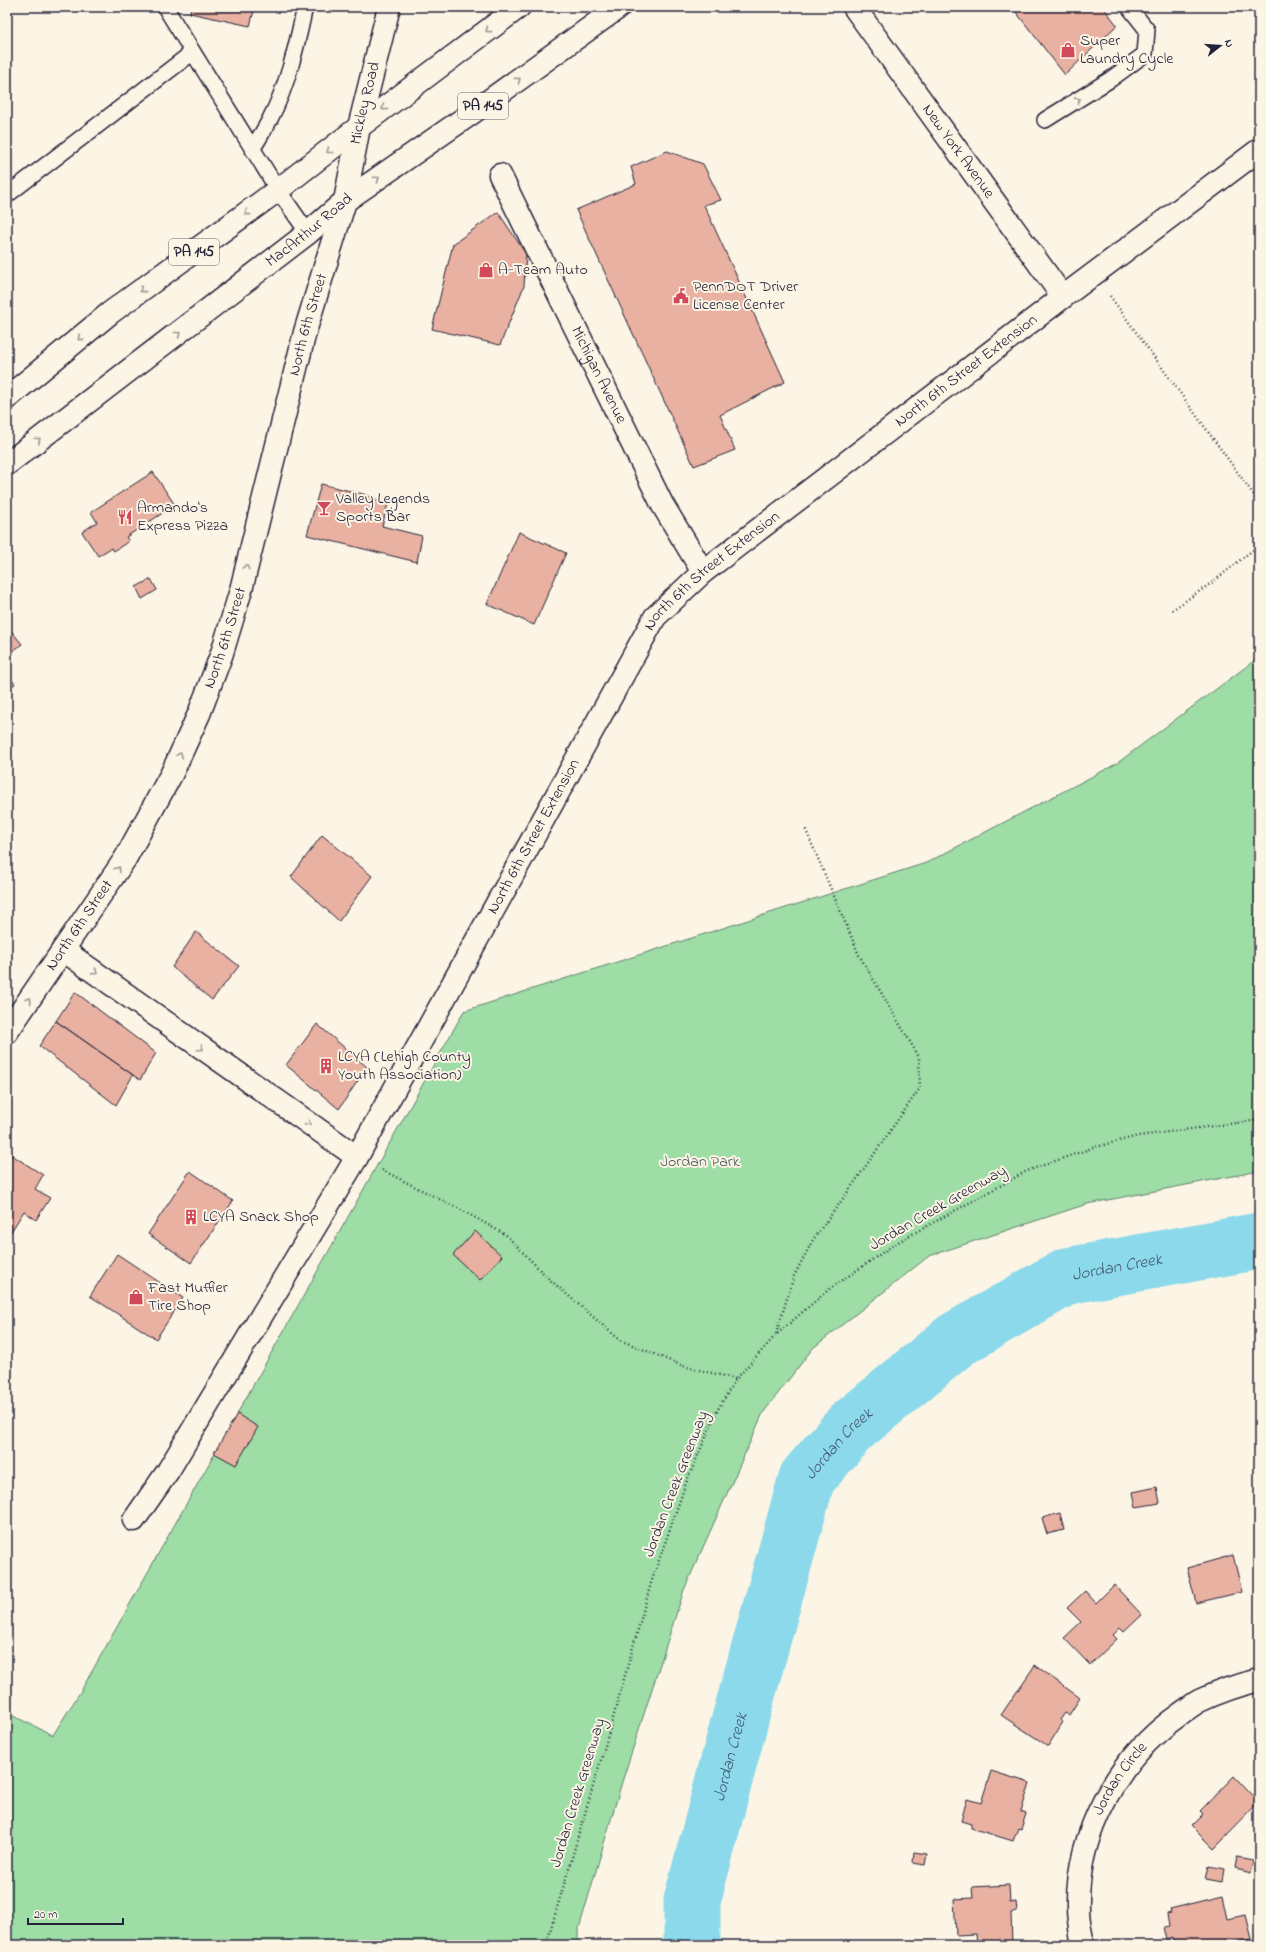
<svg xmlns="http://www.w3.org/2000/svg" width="1266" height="1952" font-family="'Indie Flower',sans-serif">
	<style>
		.green { fill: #9edda6; stroke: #608070 }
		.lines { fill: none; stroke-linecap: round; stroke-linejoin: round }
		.river { stroke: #8cd9eb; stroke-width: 57 }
		.building { fill: #e9b1a1; stroke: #22223b }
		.lane-casing { stroke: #22223b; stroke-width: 18 }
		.street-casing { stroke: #22223b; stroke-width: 25 }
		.secondary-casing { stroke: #22223b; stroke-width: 25 }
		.primary-casing { stroke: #22223b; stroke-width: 25 }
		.path { stroke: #22223b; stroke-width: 2.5; stroke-dasharray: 1 3; stroke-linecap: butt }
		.lane { stroke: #fcf5e5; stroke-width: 15 }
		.street { stroke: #fcf5e5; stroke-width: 22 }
		.secondary { stroke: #fcf5e5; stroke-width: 22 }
		.primary { stroke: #fcf5e5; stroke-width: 22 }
		.oneway { stroke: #9a9698 }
		.labels { text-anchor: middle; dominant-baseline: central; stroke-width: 4; stroke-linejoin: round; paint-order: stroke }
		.shield { fill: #fcf5e5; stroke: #63616e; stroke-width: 1 }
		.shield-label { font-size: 15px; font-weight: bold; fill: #22223b }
		.poi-label { font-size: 16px; fill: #22223b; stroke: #fcf5e5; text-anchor: start }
		.street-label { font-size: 16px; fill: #22223b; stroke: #fcf5e5 }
		.park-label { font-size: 16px; fill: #475a5b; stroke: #fcf5e5 }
		.water-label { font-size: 17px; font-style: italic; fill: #425970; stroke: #fcf5e5 }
	</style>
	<rect width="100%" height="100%" fill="#fcf5e5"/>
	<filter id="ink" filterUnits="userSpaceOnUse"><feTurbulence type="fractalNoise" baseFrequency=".025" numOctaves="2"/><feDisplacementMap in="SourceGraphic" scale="8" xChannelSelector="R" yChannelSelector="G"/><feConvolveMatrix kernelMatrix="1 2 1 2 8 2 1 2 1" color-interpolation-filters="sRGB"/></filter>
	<g filter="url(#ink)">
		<path class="green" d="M1259 657V1171L1087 1204 929 1256 813 1348 763 1413 684 1590 622 1782 578 1932V1945H7V1713L53 1735 82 1689 464 1011 926 863 1116 764Z"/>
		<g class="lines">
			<path class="river" id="s1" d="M692 1945V1901L738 1727 807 1478 850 1428 956 1340 1067 1276 1259 1241"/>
		</g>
		<path class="building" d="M191 7H255L250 26 190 13Z
			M1012 7H1103L1117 25 1065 75Z
			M667 151 703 164 721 200 704 205 785 382 720 415 735 450 694 466 576 210 636 184 631 167Z
			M498 212 526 254 524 286 500 345 432 329 453 244Z
			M153 472 175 505 126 537 129 541 114 551 111 548 98 556 82 532 97 522 91 512Z
			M321 484 363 494 388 504 382 526 422 536 417 562 307 535Z
			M519 532 566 553 534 625 487 604Z
			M151 579 157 590 142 599 136 587Z
			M7 626 22 644 7 656Z
			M7 673 15 684 7 689Z
			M322 835 372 876 339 921 291 877Z
			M196 932 239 966 212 1000 172 967Z
			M75 992 156 1053 140 1080 56 1021Z
			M56 1021 133 1075 116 1105 39 1046Z
			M317 1024 367 1067 339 1109 286 1065Z
			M7 1152 43 1175 35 1189 50 1198 36 1220 24 1211 7 1238Z
			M190 1171 233 1201 191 1263 148 1234Z
			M475 1231 502 1256 480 1280 453 1255Z
			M117 1254 183 1298 156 1339 90 1296Z
			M237 1414 258 1427 236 1465 214 1453Z
			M1157 1487 1160 1503 1136 1507 1133 1492Z
			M1060 1513 1064 1530 1047 1534 1042 1518Z
			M1233 1555 1242 1592 1196 1603 1187 1568Z
			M1114 1585 1142 1615 1124 1632 1120 1628 1113 1635 1117 1639 1090 1665 1064 1638 1081 1622 1067 1608 1085 1591 1096 1603Z
			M1035 1665 1080 1698 1069 1715 1065 1713 1060 1720 1063 1722 1048 1746 1001 1715Z
			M991 1771 1030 1783 1021 1812 1026 1814 1021 1829 1018 1828 1013 1841 971 1828V1824L961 1821 967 1799 981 1803Z
			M1234 1776 1259 1803 1214 1849 1191 1826 1203 1814 1200 1811Z
			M914 1852 927 1854 925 1865 913 1863Z
			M1236 1857 1252 1860 1249 1873 1234 1869Z
			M1209 1867 1224 1870 1222 1882 1206 1879Z
			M1009 1885 1010 1903 1016 1902 1017 1912 1011 1913 1012 1945H977L976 1934 956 1935 954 1899 973 1898 972 1887Z
			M1222 1896 1227 1919 1245 1915 1251 1939 1225 1945H1174L1173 1938 1167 1940 1164 1927 1169 1926 1167 1913 1170 1912 1169 1909Z"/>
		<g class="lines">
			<g class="lane-casing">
				<path id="lane" d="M165 7 278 190 308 233
					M1045 120 1111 79 1145 54 1147 30 1129 7
					M253 148C259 138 265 129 270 119 288 85 297 44 305 7
					M7 195 193 52"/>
			</g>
			<g class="street-casing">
				<g id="street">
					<path id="s2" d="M854 7 1063 297"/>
					<path id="s3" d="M500 175 662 504 703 572"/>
					<path d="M63 950 357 1157"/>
					<path id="s4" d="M134 1520 168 1471 357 1157 655 617 703 572 1063 297 1259 150"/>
					<path id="s5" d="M1083 1945C1081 1933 1078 1921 1078 1909 1076 1833 1118 1758 1179 1715 1186 1710 1192 1705 1199 1701 1218 1692 1238 1685 1259 1680"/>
				</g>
			</g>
			<g class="secondary-casing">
				<g id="secondary">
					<path id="s6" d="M7 1032 125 859 172 773 199 714 222 653 241 590 305 332 345 201 359 127 389 7"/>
				</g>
			</g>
			<g class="primary-casing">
				<g id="primary">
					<path d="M7 398 110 313 278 190 359 127 519 7"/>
					<path id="s7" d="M7 464 308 233 345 201 472 113 619 7"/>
				</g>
			</g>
			<path class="path" d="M1110 296 1259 502
				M1172 610 1213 582 1259 545
				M382 1170 467 1213 506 1235 549 1279 620 1340 683 1366 736 1379
				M776 1334 794 1276 814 1238 845 1196 920 1088 919 1057 859 955 805 828
				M546 1945 608 1736 651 1583 686 1483 718 1409 736 1379 776 1335 828 1290 898 1242 1027 1171 1092 1148 1138 1136 1259 1120"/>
			<use href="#lane" class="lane"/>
			<use href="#street" class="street"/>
			<use href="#secondary" class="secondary"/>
			<use href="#primary" class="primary"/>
		</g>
		<defs><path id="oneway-chevron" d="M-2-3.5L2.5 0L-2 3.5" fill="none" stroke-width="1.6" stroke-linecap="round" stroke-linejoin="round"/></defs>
		<g class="oneway">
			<use href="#oneway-chevron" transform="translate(488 30) rotate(143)"/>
			<use href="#oneway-chevron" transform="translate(518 80) rotate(-36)"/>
			<use href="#oneway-chevron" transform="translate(1078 100) rotate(-32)"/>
			<use href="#oneway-chevron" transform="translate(384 108) rotate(143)"/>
			<use href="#oneway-chevron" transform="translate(329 151) rotate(142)"/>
			<use href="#oneway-chevron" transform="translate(377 179) rotate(-35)"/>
			<use href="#oneway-chevron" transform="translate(247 213) rotate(144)"/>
			<use href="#oneway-chevron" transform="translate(142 290) rotate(144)"/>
			<use href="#oneway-chevron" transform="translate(178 334) rotate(-38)"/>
			<use href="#oneway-chevron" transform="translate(80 338) rotate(140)"/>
			<use href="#oneway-chevron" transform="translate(38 440) rotate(-38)"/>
			<use href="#oneway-chevron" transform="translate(246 567) rotate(-76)"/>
			<use href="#oneway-chevron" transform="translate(180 755) rotate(-66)"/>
			<use href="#oneway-chevron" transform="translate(118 869) rotate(-56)"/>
			<use href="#oneway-chevron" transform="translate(95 972) rotate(35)"/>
			<use href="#oneway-chevron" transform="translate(29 1000) rotate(-55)"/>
			<use href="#oneway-chevron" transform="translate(201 1048) rotate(35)"/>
			<use href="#oneway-chevron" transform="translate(308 1123) rotate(35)"/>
		</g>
	</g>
	<defs>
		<g id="shop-bare" transform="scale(1.2)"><path d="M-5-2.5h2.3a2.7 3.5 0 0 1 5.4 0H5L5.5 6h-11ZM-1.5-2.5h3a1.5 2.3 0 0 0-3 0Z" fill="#d1495b" stroke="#fcf5e5" stroke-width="2.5" paint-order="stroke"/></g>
		<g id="civic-bare" transform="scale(1.2)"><path d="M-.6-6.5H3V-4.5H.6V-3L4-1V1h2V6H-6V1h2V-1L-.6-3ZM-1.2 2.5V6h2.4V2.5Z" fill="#d1495b" stroke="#fcf5e5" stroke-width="2.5" paint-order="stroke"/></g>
		<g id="bar-bare" transform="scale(1.2)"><path d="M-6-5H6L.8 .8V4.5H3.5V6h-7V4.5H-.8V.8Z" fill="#d1495b" stroke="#fcf5e5" stroke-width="2.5" paint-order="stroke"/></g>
		<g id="restaurant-bare" transform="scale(1.2)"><path d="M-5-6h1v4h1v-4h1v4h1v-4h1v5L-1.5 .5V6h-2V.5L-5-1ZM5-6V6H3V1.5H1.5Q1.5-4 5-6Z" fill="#d1495b" stroke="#fcf5e5" stroke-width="2.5" paint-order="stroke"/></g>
		<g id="building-bare" transform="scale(1.2)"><path d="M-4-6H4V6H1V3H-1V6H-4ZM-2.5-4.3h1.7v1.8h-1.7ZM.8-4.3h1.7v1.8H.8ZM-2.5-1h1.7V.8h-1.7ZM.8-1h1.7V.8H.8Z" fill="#d1495b" stroke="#fcf5e5" stroke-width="2.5" paint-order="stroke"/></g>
	</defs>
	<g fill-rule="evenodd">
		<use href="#shop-bare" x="1068" y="50"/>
		<use href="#shop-bare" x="486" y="270"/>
		<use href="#civic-bare" x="681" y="296"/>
		<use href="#bar-bare" x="324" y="508"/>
		<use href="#restaurant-bare" x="125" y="517"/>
		<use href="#building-bare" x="326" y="1066"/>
		<use href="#building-bare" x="191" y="1217"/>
		<use href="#shop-bare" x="136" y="1297"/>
	</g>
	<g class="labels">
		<g class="shield">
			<rect x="458" y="93" width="50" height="26" rx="3"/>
			<rect x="169" y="239" width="50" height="26" rx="3"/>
		</g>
		<g class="shield-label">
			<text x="483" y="106">PA 145</text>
			<text x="194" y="252">PA 145</text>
		</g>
		<g class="poi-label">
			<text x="1080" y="41">Super<tspan x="1080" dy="18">Laundry Cycle</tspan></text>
			<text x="498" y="270">A-Team Auto</text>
			<text x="693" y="287">PennDOT Driver<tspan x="693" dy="18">License Center</tspan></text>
			<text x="336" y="499">Valley Legends<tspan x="336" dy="18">Sports Bar</tspan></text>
			<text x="137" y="508">Armando's<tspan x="137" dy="18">Express Pizza</tspan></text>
			<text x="338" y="1057">LCYA (Lehigh County<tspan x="338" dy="18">Youth Association)</tspan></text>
			<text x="203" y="1217">LCYA Snack Shop</text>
			<text x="148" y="1288">Fast Muffler<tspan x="148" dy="18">Tire Shop</tspan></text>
		</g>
		<g class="street-label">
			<text stroke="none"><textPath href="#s6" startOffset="1006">Mickley Road</textPath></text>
			<text stroke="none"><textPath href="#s2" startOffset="178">New York Avenue</textPath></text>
			<text stroke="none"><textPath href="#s7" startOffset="382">MacArthur Road</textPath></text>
			<text stroke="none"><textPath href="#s6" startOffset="777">North 6th Street</textPath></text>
			<text stroke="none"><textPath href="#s4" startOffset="1440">North 6th Street Extension</textPath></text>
			<text stroke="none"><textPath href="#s3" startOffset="223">Michigan Avenue</textPath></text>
			<text stroke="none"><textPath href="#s4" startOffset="1116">North 6th Street Extension</textPath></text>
			<text stroke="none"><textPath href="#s6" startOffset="453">North 6th Street</textPath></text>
			<text stroke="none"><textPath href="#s4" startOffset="792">North 6th Street Extension</textPath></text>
			<text stroke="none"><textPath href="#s6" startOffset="129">North 6th Street</textPath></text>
			<text transform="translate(938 1208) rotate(-30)">Jordan Creek Greenway</text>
			<text transform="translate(676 1484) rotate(-69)">Jordan Creek Greenway</text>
			<text stroke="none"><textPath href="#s5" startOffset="176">Jordan Circle</textPath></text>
			<text transform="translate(578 1793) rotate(-73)">Jordan Creek Greenway</text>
		</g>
		<g class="park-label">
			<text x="700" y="1162">Jordan Park</text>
		</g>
		<g class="water-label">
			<text stroke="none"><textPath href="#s1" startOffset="865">Jordan Creek</textPath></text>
			<text stroke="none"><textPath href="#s1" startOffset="529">Jordan Creek</textPath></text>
			<text stroke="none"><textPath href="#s1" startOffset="193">Jordan Creek</textPath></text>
		</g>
	</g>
	<rect width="1266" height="1952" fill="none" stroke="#fcf5e5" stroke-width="24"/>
	<rect x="12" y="12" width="1242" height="1928" fill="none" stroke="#22223b" stroke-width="1.5" filter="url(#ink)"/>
	<g transform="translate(1220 46) rotate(73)" stroke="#fcf5e5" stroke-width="3" paint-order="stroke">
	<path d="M0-3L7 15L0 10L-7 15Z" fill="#22223b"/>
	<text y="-6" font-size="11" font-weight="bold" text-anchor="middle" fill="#22223b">N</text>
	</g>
	<path d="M28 1918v6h95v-6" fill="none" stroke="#22223b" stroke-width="2"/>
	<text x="34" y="1918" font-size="12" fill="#22223b" stroke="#fcf5e5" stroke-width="3" paint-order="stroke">20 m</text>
</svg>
